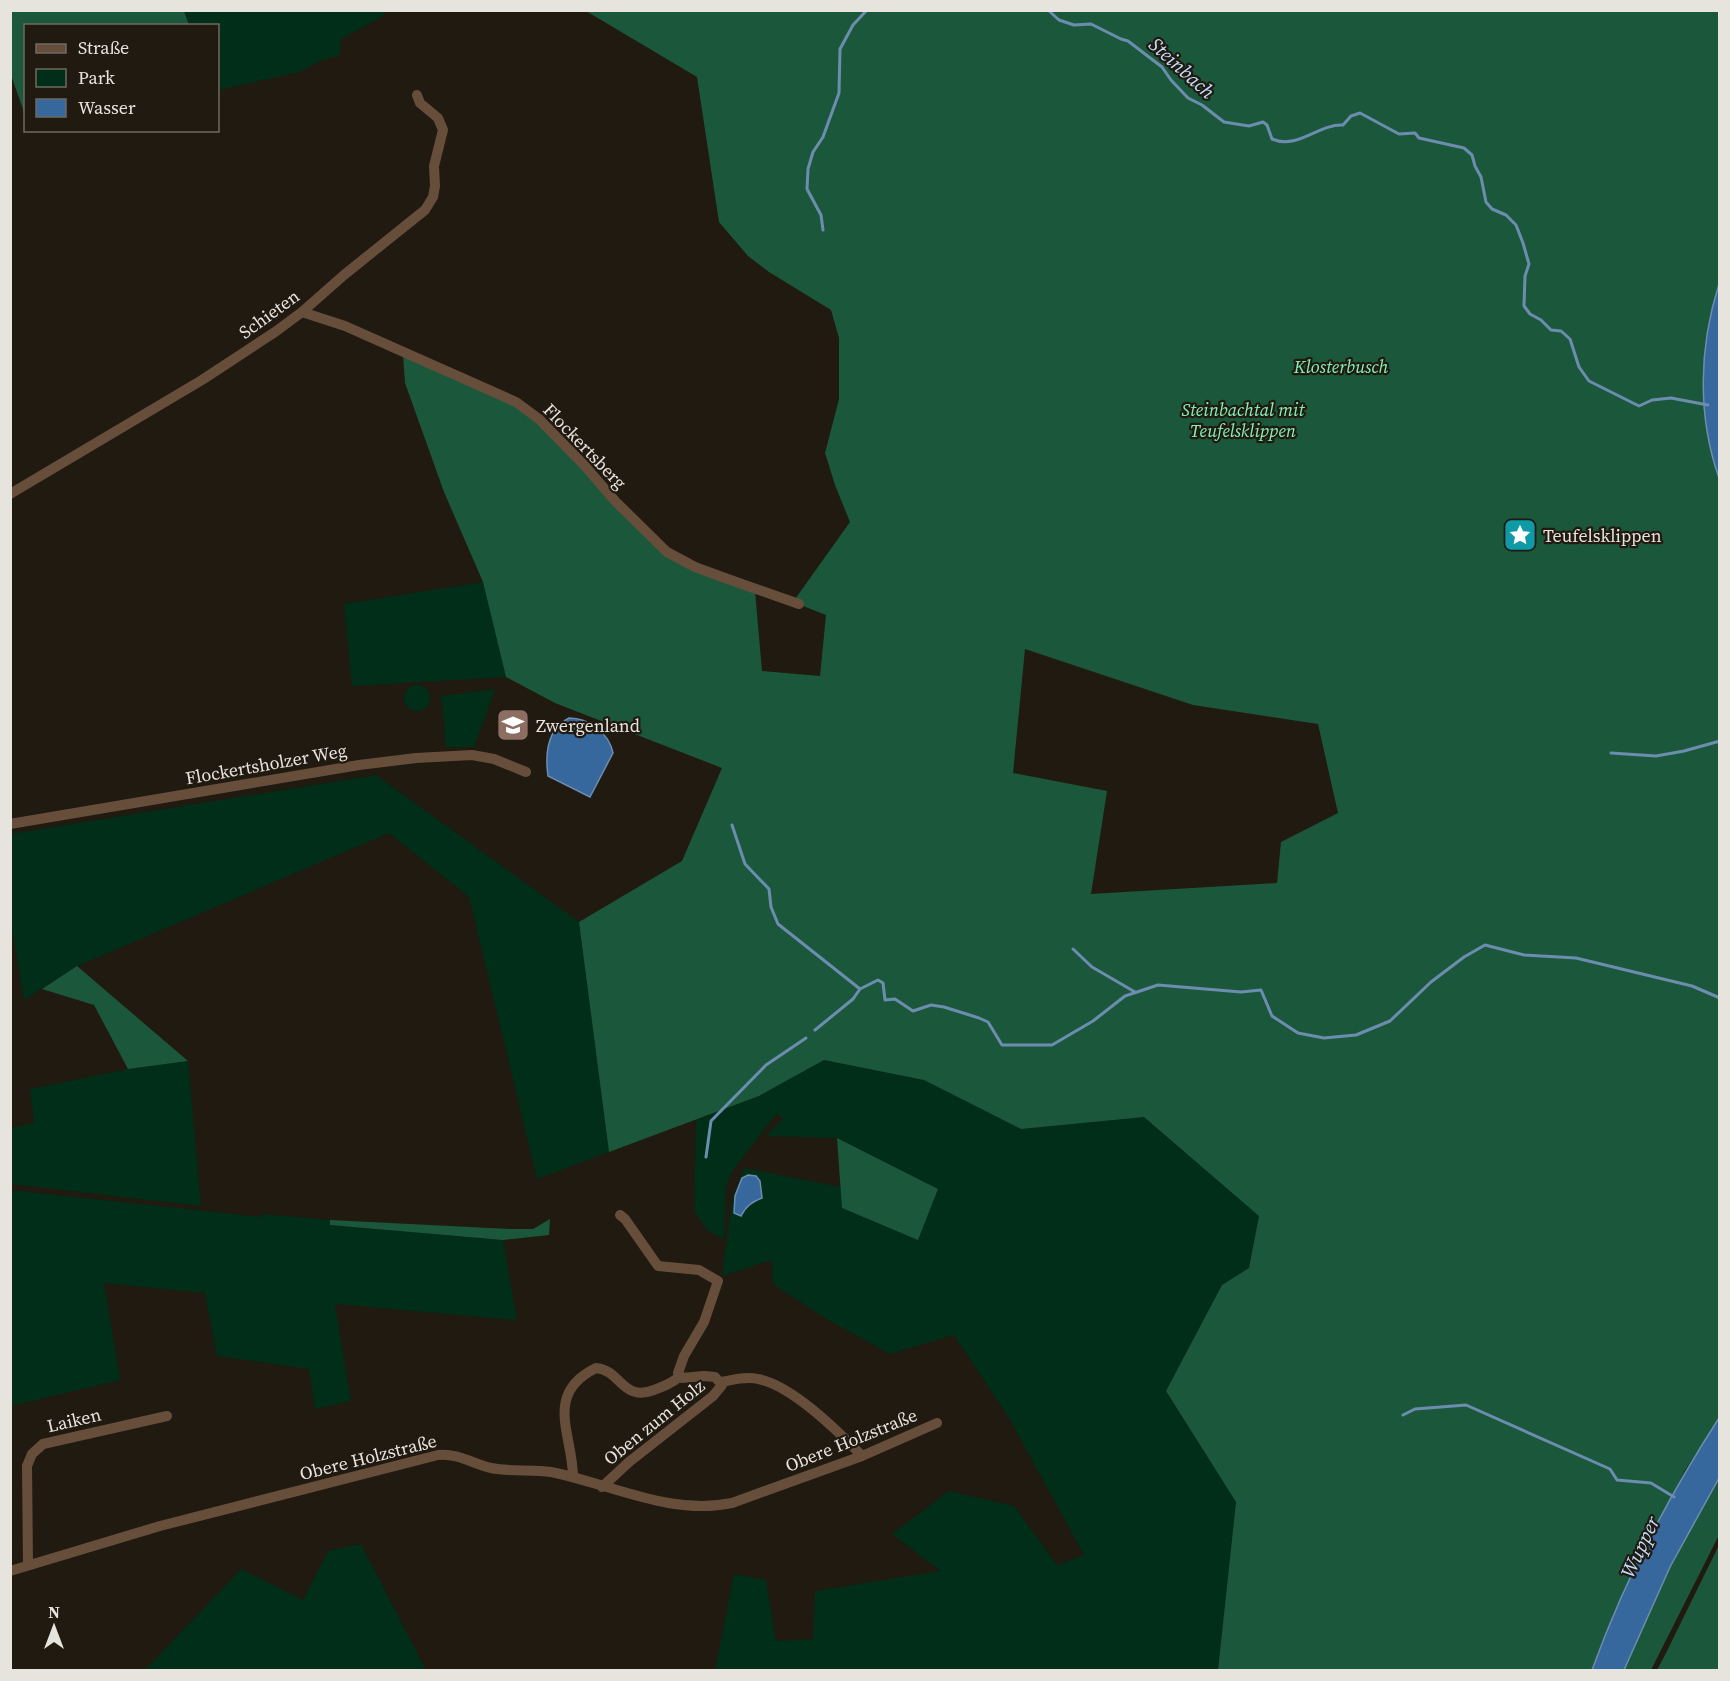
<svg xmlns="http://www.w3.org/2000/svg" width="1730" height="1681" font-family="'Source Serif 4',serif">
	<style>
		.green { fill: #002e19 }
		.forest { fill: #1b583b; fill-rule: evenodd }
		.water { fill: #37689d; stroke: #6c8db0; stroke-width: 1.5 }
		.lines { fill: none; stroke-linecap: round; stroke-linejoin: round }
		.stream { stroke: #6c8db0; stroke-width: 3 }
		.minor { stroke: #674e3b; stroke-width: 10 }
		.labels { text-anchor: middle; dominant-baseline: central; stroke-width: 4.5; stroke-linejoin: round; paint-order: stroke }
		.street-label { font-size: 18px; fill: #e7e3dd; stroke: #201a11 }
		.park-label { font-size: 18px; font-style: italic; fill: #84f1b7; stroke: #201a11 }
		.poi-label { font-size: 18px; fill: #e7e3dd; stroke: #201a11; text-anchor: start }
		.water-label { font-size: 20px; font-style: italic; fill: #c2ddfc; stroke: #201a11 }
	</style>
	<rect width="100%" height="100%" fill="#201a11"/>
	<path class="green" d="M381 10 385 15 341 39 340 54 338 56 322 60 300 72 218 90V26L189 25 184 11Z
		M483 582 506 677 352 686 344 604Z
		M404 698a13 13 0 1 1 26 0a13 13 0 1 1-26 0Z
		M495 689 474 747H446L441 696Z
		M376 775 579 922 609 1152 537 1179 469 897 389 833 77 966 24 1000 11 923 10 834Z
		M824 1060 924 1080 1021 1129 1144 1117 1184 1152 1159 1117 1078 1065 1719 1418 1684 1472 1605 1634 1594 1670 1262 1217 1257 1214 1259 1216 1249 1268 1222 1285 1166 1391 1236 1502 1218 1670H715L734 1574 766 1580 776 1641 813 1639 815 1591 940 1571 892 1534 949 1491 1014 1506 1057 1565 1084 1555 1009 1418 954 1335 890 1354 823 1317 773 1284 772 1260 722 1276 732 1200 744 1168 841 1187 842 1208 918 1239 938 1189 837 1138 766 1136 783 1119 777 1113 733 1170 726 1186 724 1239 708 1231 694 1211 696 1120 759 1096Z
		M188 1061 201 1206 11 1184V1128L34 1123 30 1089 128 1069Z
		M10 1190 260 1217 262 1214 330 1220 331 1225 503 1240 517 1320 335 1304 351 1401 315 1409 309 1369 217 1356 205 1293 104 1283 120 1380 11 1406Z
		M361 1544 426 1670H145L241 1569 303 1600 328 1551Z"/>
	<path class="forest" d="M11 10 184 11 189 25 26 26 25 115 11 75Z
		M586 11H1719L1720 284C1701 350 1696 412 1720 478L1719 1418 1684 1472 1605 1634 1594 1670H1218L1236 1502 1166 1391 1222 1285 1249 1268 1259 1216 1144 1117 1021 1129 924 1080 824 1060 759 1096 609 1152 579 922 682 861 722 768 555 703 506 677 483 582 444 492 405 383 403 355 502 398 536 419 673 558 755 591 762 671 820 676 826 615 793 602 850 522 835 485 825 453 839 399V338L831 310 769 272 748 256 719 222 697 77ZM1025 649 1193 705 1318 724 1338 813 1281 842 1277 883 1091 894 1107 791 1013 773Z
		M77 966 188 1061 128 1069 94 1005 42 989Z
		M837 1138 938 1189 918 1240 842 1208Z
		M550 1219 549 1235 503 1240 330 1225V1220L511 1229H533Z
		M1719 1478V1535L1651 1670H1624L1670 1567Z
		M1719 1545V1670H1657L1666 1653Z"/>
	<path class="water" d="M1719 284V478C1697 415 1699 347 1719 284Z
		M569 718C589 718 609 733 613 753L590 797 548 776C545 754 547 729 569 718Z
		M748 1175 756 1176 760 1181 762 1198C752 1202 746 1206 741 1216L734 1213 735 1196 742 1178Z
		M1719 1418V1478L1670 1567 1624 1670H1592C1624 1581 1668 1497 1719 1418Z"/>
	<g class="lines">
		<path class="stream" d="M1048 10 1059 20 1074 25 1091 24 1121 39 1128 41 1162 67 1171 80 1188 98 1202 105 1224 122 1249 126 1263 122 1267 125 1272 139C1298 150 1318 124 1343 125L1351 116 1360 113 1399 134 1415 133 1419 138 1464 148 1472 155 1475 166 1481 177 1486 202 1492 209 1506 215 1516 225 1523 243 1529 264 1525 276 1524 306 1530 314 1541 320 1551 330 1561 331 1570 339 1579 367 1589 381 1639 406 1652 400 1671 398 1708 405
			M823 230 821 215 807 189 808 169 813 152 823 137 839 93 840 49 853 25 867 10
			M1611 753 1656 756 1684 751 1720 741
			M732 825 745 864 769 889 771 907 778 924 860 989 878 980 883 983 885 1000 895 999 913 1011 931 1005 944 1007 979 1018 988 1022 1002 1045H1052L1093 1021 1125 996 1158 985 1241 992 1261 990 1272 1016 1298 1033 1324 1038 1356 1035 1390 1021 1431 982 1464 957 1485 945 1524 955 1576 958 1692 986 1720 998
			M1073 949 1092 967 1135 992
			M815 1030 853 999 860 989
			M706 1157 711 1121 766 1065 806 1038
			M1403 1415 1415 1409 1466 1405 1610 1469 1617 1480 1651 1483 1674 1497"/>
		<path class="minor" d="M302 312 345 326 516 402 539 419 585 466 616 502 667 552 695 567 725 578 799 604
			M10 494 202 380 275 332 302 312 344 275 425 210 433 197 435 186 434 166 443 130 438 118 420 103 417 95
			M10 824 359 765 416 758 472 755 494 759 526 772
			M721 1382C733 1380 746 1376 758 1379 791 1385 839 1432 862 1456
			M573 1477C573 1435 543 1394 596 1368 621 1370 622 1402 654 1390 664 1386 673 1383 680 1376
			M602 1487 629 1462 713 1396 722 1385 715 1377 704 1376 682 1378 678 1373 684 1356 704 1322 718 1281 699 1270 658 1266 625 1219 620 1215
			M28 1565 27 1466 32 1454 43 1444 167 1416
			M10 1571 160 1526 438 1455C458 1453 473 1464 491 1468 511 1472 532 1469 551 1472 611 1484 670 1516 732 1503L862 1456 937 1423"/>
	</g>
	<defs>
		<g id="sight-square" transform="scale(1.725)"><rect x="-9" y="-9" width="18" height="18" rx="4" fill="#0f9aa8" stroke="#201a11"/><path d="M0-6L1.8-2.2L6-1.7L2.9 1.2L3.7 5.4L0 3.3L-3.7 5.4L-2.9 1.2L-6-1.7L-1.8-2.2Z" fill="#fff"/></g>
		<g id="school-square" transform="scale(1.725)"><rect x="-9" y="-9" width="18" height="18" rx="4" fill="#8d6e63" stroke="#201a11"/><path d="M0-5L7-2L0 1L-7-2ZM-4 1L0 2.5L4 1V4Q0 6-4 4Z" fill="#fff"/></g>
	</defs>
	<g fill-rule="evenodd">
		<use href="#sight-square" x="1520" y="535"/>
		<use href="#school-square" x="513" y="725"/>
	</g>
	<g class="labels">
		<g class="street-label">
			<text transform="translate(269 314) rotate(-36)">Schieten</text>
			<text transform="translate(585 446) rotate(46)">Flockertsberg</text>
			<text transform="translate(266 764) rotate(-10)">Flockertsholzer Weg</text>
			<text transform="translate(74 1420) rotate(-13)">Laiken</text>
			<text transform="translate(654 1422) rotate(-39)">Oben zum Holz</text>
			<text transform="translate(851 1440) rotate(-22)">Obere Holzstraße</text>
			<text transform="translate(368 1457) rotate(-14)">Obere Holzstraße</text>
		</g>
		<g class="park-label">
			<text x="1341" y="366">Klosterbusch</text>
			<text x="1243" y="409">Steinbachtal mit<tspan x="1243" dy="21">Teufelsklippen</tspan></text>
		</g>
		<g class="poi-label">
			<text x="1543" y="535">Teufelsklippen</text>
			<text x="536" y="725">Zwergenland</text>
		</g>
		<g class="water-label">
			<text transform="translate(1182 68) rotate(42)">Steinbach</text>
			<text transform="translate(1640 1547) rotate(-65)">Wupper</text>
		</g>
	</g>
	<rect width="1730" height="1681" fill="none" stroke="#e7e3dd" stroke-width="24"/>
	<rect x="24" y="24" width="195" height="108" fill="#201a11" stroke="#706a63" stroke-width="1.5"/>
	<rect x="36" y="44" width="30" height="9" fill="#674e3b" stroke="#706a63" stroke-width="1.5"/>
	<text x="78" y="54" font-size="18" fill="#e7e3dd">Straße</text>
	<rect x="36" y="69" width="30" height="18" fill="#002e19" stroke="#706a63" stroke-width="1.5"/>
	<text x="78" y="84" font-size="18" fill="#e7e3dd">Park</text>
	<rect x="36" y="99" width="30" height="18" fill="#37689d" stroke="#706a63" stroke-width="1.5"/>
	<text x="78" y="114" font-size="18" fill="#e7e3dd">Wasser</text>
	<g transform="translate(54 1627)" stroke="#201a11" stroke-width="4.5" paint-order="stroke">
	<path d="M0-4.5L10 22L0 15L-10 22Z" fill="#e7e3dd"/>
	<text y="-9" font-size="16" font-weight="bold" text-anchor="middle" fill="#e7e3dd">N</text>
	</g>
</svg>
